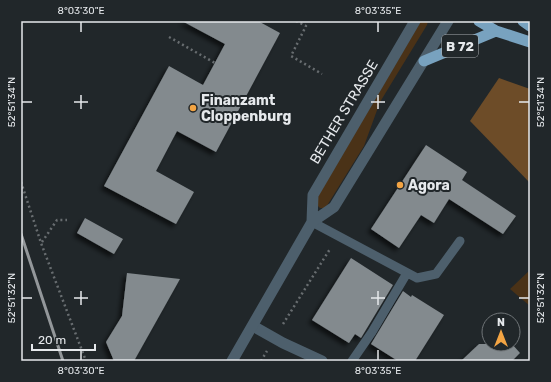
<svg xmlns="http://www.w3.org/2000/svg" width="551" height="382" font-family="Rubik,sans-serif">
	<style>
		.green { fill: #4a3217 }
		.forest { fill: #6d4c28 }
		.building { fill: #838a8e; filter: url(#shadow) }
		.lines { fill: none; stroke-linecap: round; stroke-linejoin: round }
		.path { stroke: #686d70; stroke-width: 2.5; stroke-dasharray: 2 3; stroke-linecap: butt }
		.service { stroke: #4d5f6c; stroke-width: 9 }
		.minor { stroke: #4d5f6c; stroke-width: 11 }
		.tertiary { stroke: #4d5f6c; stroke-width: 11 }
		.trunk { stroke: #78a2bf; stroke-width: 11 }
		.rail { stroke: #93979a; stroke-width: 3 }
		.ticks { fill: none; stroke: #e6e9ec; stroke-width: 1.5 }
		.poi-dot { fill: #f3a443; stroke: #21272a; stroke-width: 1.5 }
		.labels { text-anchor: middle; dominant-baseline: central; stroke-width: 4; stroke-linejoin: round; paint-order: stroke }
		.shield { fill: #21272a; stroke: #abafb2; stroke-width: 1 }
		.shield-label { font-size: 13px; font-weight: bold; fill: #e6e9ec }
		.poi-label { font-size: 14px; font-weight: bold; fill: #e6e9ec; stroke: #21272a; text-anchor: start }
		.street-label { font-size: 14px; fill: #e6e9ec; stroke: #21272a }
		.neatline { fill: none; stroke: #e6e9ec; stroke-width: 1.5 }
		.ticks-label { font-size: 10px; text-anchor: middle; fill: #e6e9ec }
	</style>
	<defs>
		<filter id="shadow"><feDropShadow dx="-3.5" dy="3.5" stdDeviation="2" flood-color="#0009"/></filter>
	</defs>
	<rect width="100%" height="100%" fill="#21272a"/>
	<path class="green" d="M421 21H428L427 25 380 102 364 146 328 204 325 208H320L317 205V198Z
		M530 270V306L510 289Z"/>
	<path class="forest" d="M499 78 530 89V183L470 121Z"/>
	<path class="building" d="M182 21H258L280 33 216 152 177 131 156 171 194 192 176 224 104 186 169 66 203 85 225 44Z
		M426 145 467 172 462 180 516 216 503 234 449 199 434 223 421 215 399 248 371 229Z
		M85 218 123 239 114 254 77 233Z
		M351 258 393 285 361 338 355 334 349 343 312 320Z
		M127 273 180 279 134 361H114L106 342 122 316Z
		M403 291 411 297 412 295 444 315 415 361H398L371 344Z
		M479 344H512L520 353 512 361H461Z"/>
	<g class="lines">
		<path class="path" d="M296 21 306 26 291 56 322 74
			M169 37 215 63
			M21 182 41 243 86 361
			M42 242 57 220H67
			M283 324 330 249
			M261 361 267 351"/>
		<path class="service" d="M312 222 417 278 436 274 460 241
			M352 361 372 332 407 273"/>
		<path class="minor" d="M253 326 283 343 322 361"/>
		<path class="tertiary" d="M312 222 313 195 415 21
			M232 361 312 222 334 207 448 21"/>
		<path class="trunk" d="M479 21 496 31 530 42
			M523 21 530 26
			M424 61 496 31"/>
		<path class="rail" d="M21 234 63 361"/>
	</g>
	<path class="ticks" d="M81 22V32M378 22V32M81 95V109M378 95V109M22 102H32M74 102H88M371 102H385M519 102H529M81 291V305M378 291V305M22 298H32M74 298H88M371 298H385M519 298H529M81 350V360M378 350V360"/>
	<g class="poi-dot">
		<circle cx="193" cy="108" r="4"/>
		<circle cx="400" cy="185" r="4"/>
	</g>
	<g class="labels">
		<rect class="shield" x="442" y="35" width="36" height="22" rx="3"/>
		<g class="shield-label">
			<text x="460" y="46">B 72</text>
		</g>
		<g class="poi-label">
			<text x="201" y="100">Finanzamt<tspan x="201" dy="16">Cloppenburg</tspan></text>
			<text x="408" y="185">Agora</text>
		</g>
		<g class="street-label">
			<text transform="translate(344 112) rotate(-59)">BETHER STRASSE</text>
		</g>
	</g>
	<rect width="551" height="382" fill="none" stroke="#21272a" stroke-width="44"/>
	<g transform="translate(501 332)"><circle r="19" fill="#21272a" stroke="#707578"/>
	<path d="M0-3L7 15L0 10L-7 15Z" fill="#f3a443"/>
	<text y="-6" font-size="11" font-weight="bold" text-anchor="middle" fill="#e6e9ec">N</text>
	</g>
	<path d="M32 344v6h63v-6" fill="none" stroke="#e6e9ec" stroke-width="2"/>
	<text x="38" y="344" font-size="12" fill="#e6e9ec" stroke="#21272a" stroke-width="3" paint-order="stroke">20 m</text>
	<rect x="22" y="22" width="507" height="338" class="neatline"/>
	<g class="ticks-label">
		<text x="81" y="14">8°03'30"E</text>
		<text x="378" y="14">8°03'35"E</text>
		<text transform="translate(11 102) rotate(-90)" y="4">52°51'34"N</text>
		<text transform="translate(540 102) rotate(-90)" y="4">52°51'34"N</text>
		<text transform="translate(11 298) rotate(-90)" y="4">52°51'32"N</text>
		<text transform="translate(540 298) rotate(-90)" y="4">52°51'32"N</text>
		<text x="81" y="374">8°03'30"E</text>
		<text x="378" y="374">8°03'35"E</text>
	</g>
</svg>
